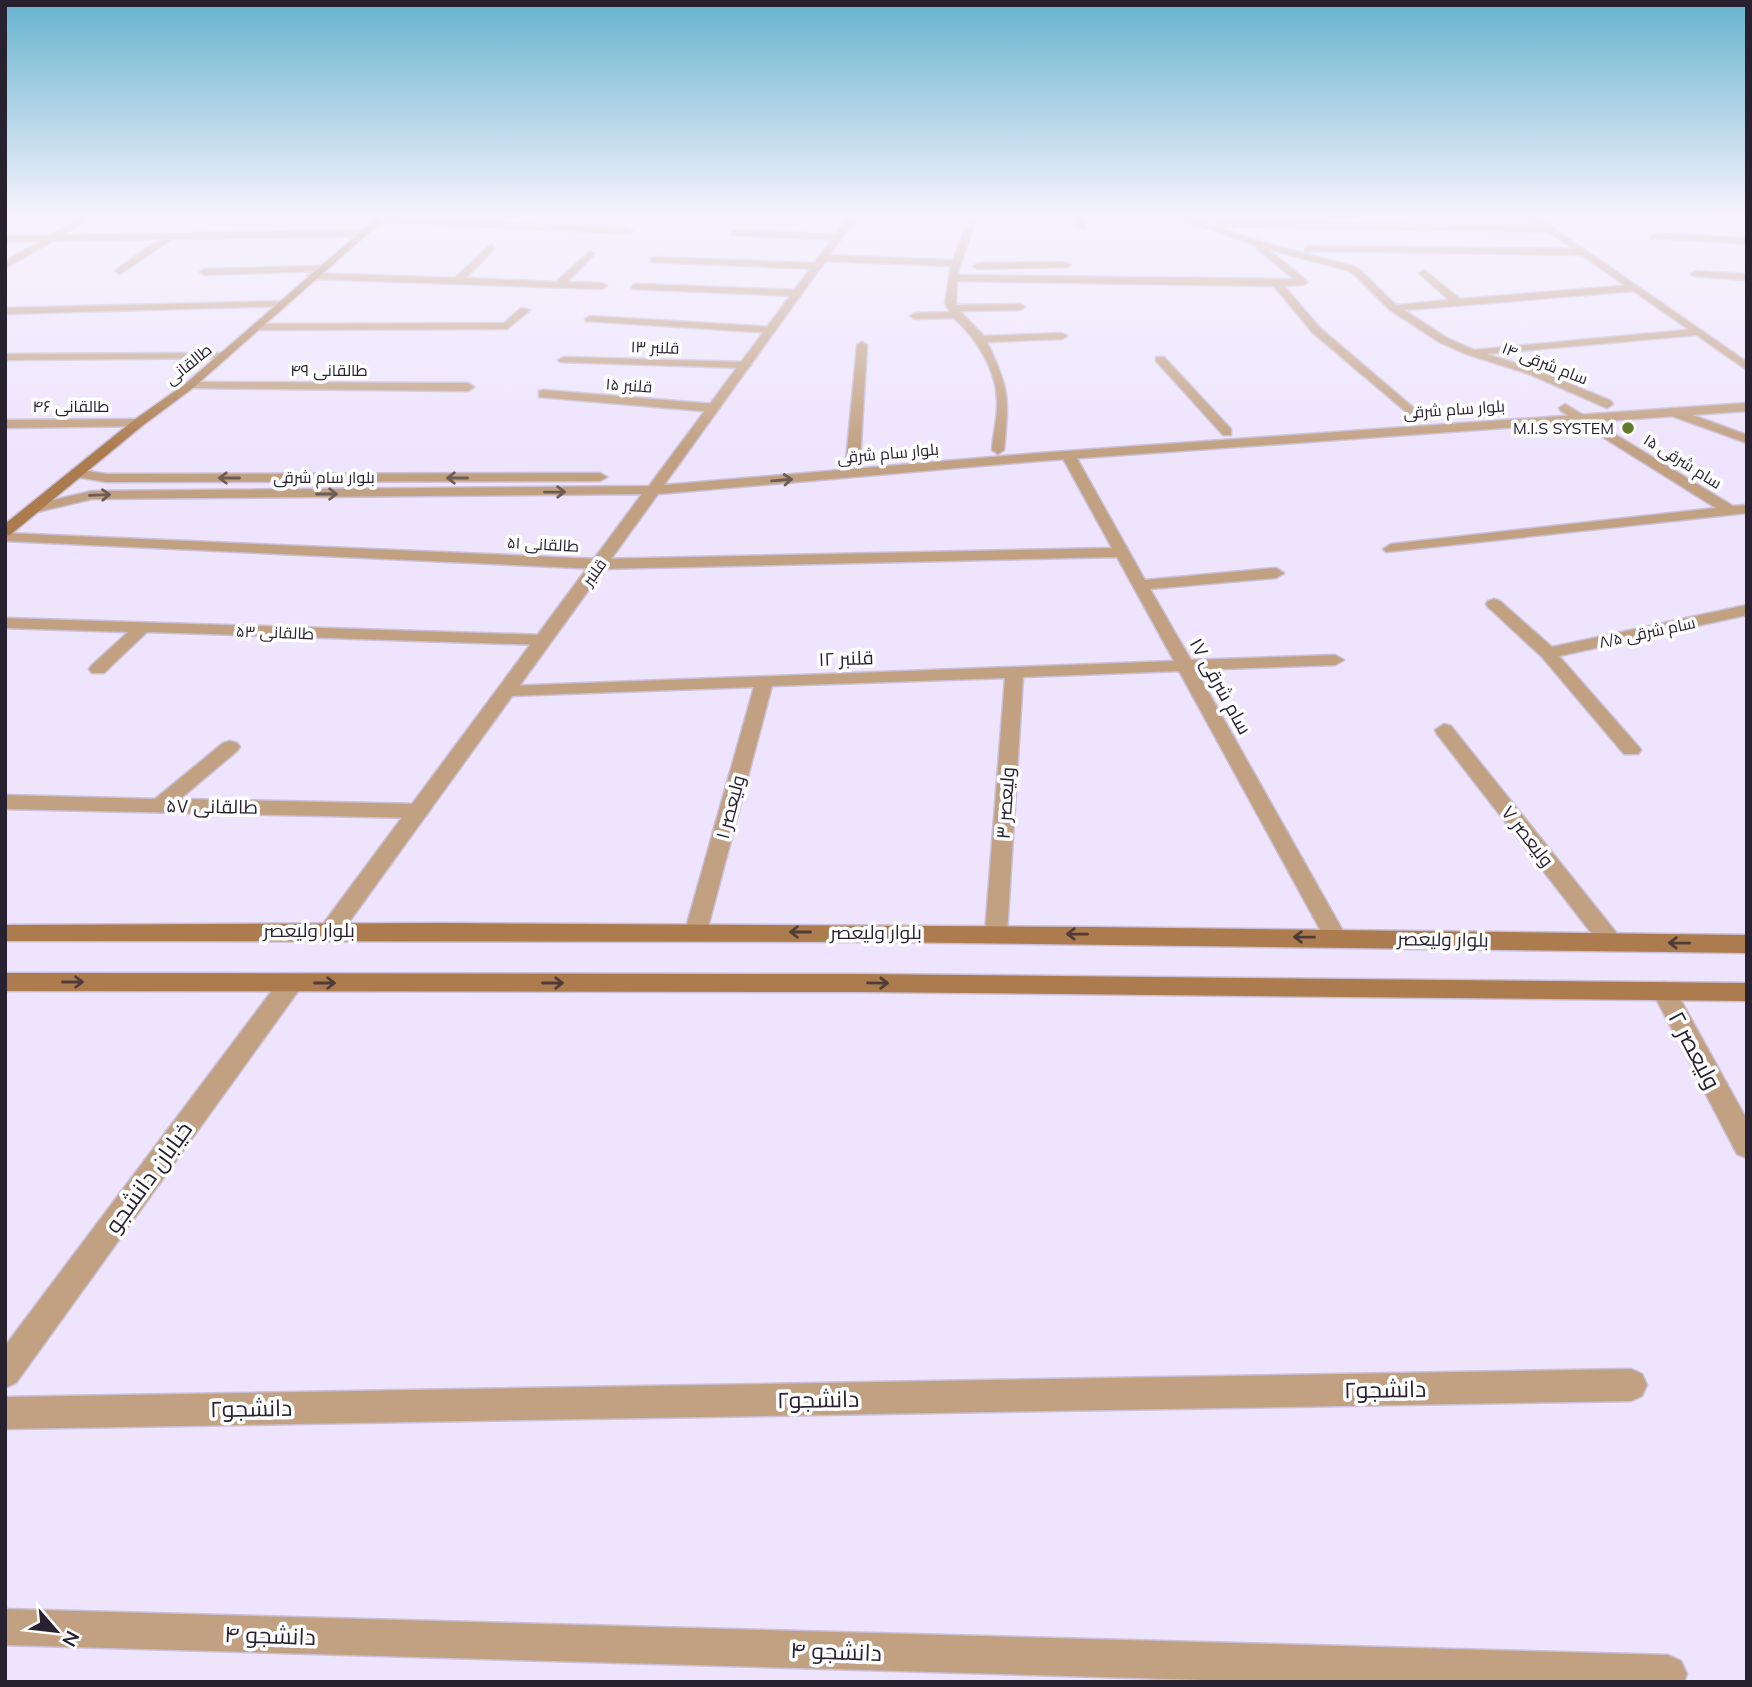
<svg xmlns="http://www.w3.org/2000/svg" width="1752" height="1687" font-family="Mulish,Cairo,sans-serif">
	<style>
		.lines { fill: none; stroke-linecap: round; stroke-linejoin: round }
		.minor-casing { stroke: #cac1d8; stroke-width: 3 }
		.tertiary-casing { stroke: #cac1d8; stroke-width: 3 }
		.secondary-casing { stroke: #cac1d8; stroke-width: 3 }
		.minor { fill: #c2a182; fill-rule: evenodd }
		.tertiary { fill: #c2a182; fill-rule: evenodd }
		.secondary { fill: #ac7c4e; fill-rule: evenodd }
		.oneway { stroke: #6d5b55 }
		.oneway2 { stroke: #4f3c39 }
		.poi-dot { fill: #61792b; stroke: #fff; stroke-width: 2.5 }
		.labels { text-anchor: middle; dominant-baseline: central; stroke-width: 7; stroke-linejoin: round; paint-order: stroke }
		.far-street-label { font-size: 16px; fill: #272130; stroke: #fff }
		.far-poi-label { font-size: 16px; fill: #272130; stroke: #fff; text-anchor: end }
		.street-label { font-size: 19px; fill: #272130; stroke: #fff }
		.near-street-label { font-size: 23px; fill: #272130; stroke: #fff }
	</style>
	<rect width="100%" height="100%" fill="#eee4fd"/>
	<g class="lines">
		<g class="minor-casing">
			<path id="minor" d="M87 214H97L62 235 363 230 367 233 363 236 172 239 120 274 115 271 117 269 160 239 53 241 5 268V261L40 241 5 242V236H49Z
				M970 214H978L957 275 1294 279 1257 249V246L1167 214H1180L1262 242 1352 266 1360 270 1396 305 1449 300 1421 275 1419 273 1424 270 1460 299 1633 285 1638 288 1633 291 1404 310 1447 338 1474 350 1697 329 1702 332 1697 335 1486 354 1537 370 1611 401 1613 404 1607 408 1529 374 1466 354 1439 342 1390 310 1354 274 1346 270 1268 249 1308 282 1303 285 1284 286 1320 328 1422 415 1424 418 1418 422 1312 332 1274 286 957 281 956 305 1020 304 1025 307 1020 310 960 311 984 336 1062 333 1067 336 1062 339 987 342C1010 390 1009 398 1004 450L998 454 992 450C993 434 998 416 997 400 996 369 976 338 954 318L915 319 910 316 915 313 950 312 945 303 951 266 823 261 818 258 823 255 953 260Z
				M1074 214H1082L1085 228H1079Z
				M1649 214 1747 216V220L1653 216Z
				M380 217 629 228 633 231 629 234 377 221Z
				M1218 221 1548 226 1552 229 1548 232 1215 226Z
				M734 230 838 234 842 237 838 240 731 235Z
				M1654 233 1747 238V244L1651 238Z
				M491 244 495 247 494 249 466 278 556 282 590 251 595 254 567 282 602 283 607 286 602 289 312 279 307 276 312 273 455 278Z
				M1308 246 1581 249 1585 252 1581 255 1305 251V247Z
				M654 257 818 263 823 266 818 269 651 262V258Z
				M1065 262 1070 265 1068 267 978 269 973 266 978 263Z
				M320 266 325 269 323 271 205 275 200 272 205 269Z
				M1696 271 1747 274V280L1693 276 1691 274Z
				M636 284 797 290 802 293 797 296 633 289 631 287Z
				M282 301 286 302V306L5 314V308Z
				M521 308 530 310 507 329 258 330 253 327 258 324 504 323Z
				M590 316 771 327 776 330 771 333 586 321 585 319Z
				M862 342 867 345 860 461 853 465 846 461 857 345Z
				M223 353 229 356 227 358 5 360V354Z
				M564 357 745 362 751 365 745 368 560 362 558 360Z
				M1156 357H1164L1231 429V435H1223L1156 361Z
				M189 382 468 383 474 387 468 391 185 388 183 386Z
				M543 390 714 404 720 408 714 412 539 397V391Z
				M1565 404 1733 506 1747 505V513L1386 552 1383 549 1391 544 1716 508 1561 411 1559 408Z
				M1673 408 1747 435V443L1669 415V409Z
				M138 419 144 423 142 426 5 428V420Z
				M1068 451 1075 455 1145 580 1276 568 1284 573 1276 578 1150 589 1191 660 1335 655 1344 660 1335 665 1196 670 1347 938 1344 944 1336 947 1328 944 1179 671 1023 677 1007 933 1004 939 996 941 988 939 985 933 1005 678 772 686 707 931 704 937 696 939 688 937 685 931 754 687 507 696 498 691 507 686 1174 661 1117 557 599 569 5 541V533L599 559 1112 548 1061 455Z
				M1494 599 1500 601 1552 647 1747 605V615L1559 656 1638 746 1641 750 1638 754H1624L1542 657 1488 607 1486 604 1488 601Z
				M5 618 544 635 552 640 544 645 147 632 104 673H92L89 669 92 665 128 632 5 628Z
				M1444 724 1451 726 1619 936 1623 942 1619 948 1611 951 1603 948 1437 734 1435 730Z
				M230 741 237 743 240 747 237 751 180 799 419 804 426 806 429 811 426 816 419 818 5 809V795L155 799 223 743Z
				M1664 982 1672 984 1747 1120V1158L1737 1154 1652 991 1656 984Z
				M1631 1369 1642 1374 1647 1385 1642 1396 1631 1401 5 1429V1397Z
				M5 1609 1668 1655 1681 1661 1687 1674 1684 1682H1276L5 1645Z"/>
		</g>
		<g class="tertiary-casing">
			<path id="tertiary" d="M851 214H859L664 485 1039 453 1747 403V411L1039 461 658 494 339 936 331 938 323 936 320 930 323 924 642 494 92 499 33 513 28 512V506L92 491 649 486Z
				M1523 214H1533L1747 362V370Z
				M76 469 106 474 600 473 607 477 600 481 106 482 71 476V470Z
				M291 974 299 976 303 983 299 990 16 1383 5 1388V1346L283 976Z"/>
		</g>
		<g class="secondary-casing">
			<path id="secondary" d="M381 214H390L193 388 142 426 10 535 5 536V524L134 420 185 384Z
				M441 923 1094 927 1747 935V953L876 942 5 941V925Z
				M5 973 860 974 1747 983V1001L860 992 5 991Z"/>
		</g>
		<use href="#minor" class="minor"/>
		<use href="#tertiary" class="tertiary"/>
		<use href="#secondary" class="secondary"/>
	</g>
	<defs><path id="oneway-shaft" d="M-6 0H5M1.5-3L5.5 0L1.5 3" fill="none" stroke-width="1.6" stroke-linecap="round" stroke-linejoin="round" transform="scale(1.75)"/></defs>
	<g class="oneway">
		<use href="#oneway-shaft" transform="translate(229 478) rotate(180)"/>
		<use href="#oneway-shaft" transform="translate(457 478) rotate(180)"/>
		<use href="#oneway-shaft" transform="translate(782 480) rotate(-5)"/>
		<use href="#oneway-shaft" transform="translate(555 492) rotate(-1)"/>
		<use href="#oneway-shaft" transform="translate(327 494)"/>
		<use href="#oneway-shaft" transform="translate(100 495) rotate(-2)"/>
	</g>
	<g class="oneway2">
		<use href="#oneway-shaft" transform="translate(800 932) rotate(-180)"/>
		<use href="#oneway-shaft" transform="translate(1077 934) rotate(-179)"/>
		<use href="#oneway-shaft" transform="translate(1304 937) rotate(-179)"/>
		<use href="#oneway-shaft" transform="translate(1679 943) rotate(-179)"/>
		<use href="#oneway-shaft" transform="translate(73 982)"/>
		<use href="#oneway-shaft" transform="translate(325 983)"/>
		<use href="#oneway-shaft" transform="translate(553 983)"/>
		<use href="#oneway-shaft" transform="translate(878 983) rotate(1)"/>
	</g>
	<linearGradient id="sky" x2="0" y2="1"><stop stop-color="#66b3cd"/><stop offset="0.48" stop-color="#f7f3fe"/><stop offset="1" stop-color="#f7f3fe" stop-opacity="0"/></linearGradient>
	<rect width="1752" height="450" fill="url(#sky)"/>
	<circle class="poi-dot" cx="1628" cy="428" r="7"/>
	<g class="labels">
		<g class="far-street-label">
			<text transform="translate(655 347) rotate(2)">قلنبر ۱۳</text>
			<text transform="translate(1545 363) rotate(21)">سام شرقی ۱۴</text>
			<text transform="translate(188 364) rotate(-39)">طالقانی</text>
			<text x="329" y="370">طالقانی ۴۹</text>
			<text transform="translate(629 385) rotate(4)">قلنبر ۱۵</text>
			<text x="71" y="406">طالقانی ۴۶</text>
			<text transform="translate(1454 409) rotate(-4)">بلوار سام شرقی</text>
			<text transform="translate(888 453) rotate(-5)">بلوار سام شرقی</text>
			<text transform="translate(1683 461) rotate(32)">سام شرقی ۱۵</text>
			<text x="324" y="477">بلوار سام شرقی</text>
			<text transform="translate(543 544) rotate(3)">طالقانی ۵۱</text>
			<text transform="translate(594 572) rotate(-54)">قلنبر</text>
			<text transform="translate(275 632) rotate(2)">طالقانی ۵۳</text>
			<text transform="translate(1647 632) rotate(-12)">سام شرقی ۸/۵</text>
		</g>
		<g class="far-poi-label">
			<text x="1614" y="428">M.I.S SYSTEM</text>
		</g>
		<g class="street-label">
			<text transform="translate(846 658) rotate(-2)">قلنبر ۱۲</text>
			<text transform="translate(1221 686) rotate(61)">سام شرقی ۱۷</text>
			<text transform="translate(1005 803) rotate(-86)">ولیعصر ۳</text>
			<text transform="translate(212 806) rotate(1)">طالقانی ۵۷</text>
			<text transform="translate(730 807) rotate(-75)">ولیعصر ۱</text>
			<text transform="translate(1528 836) rotate(52)">ولیعصر ۷</text>
			<text x="309" y="930">بلوار ولیعصر</text>
			<text x="876" y="932">بلوار ولیعصر</text>
			<text transform="translate(1443 939) rotate(1)">بلوار ولیعصر</text>
		</g>
		<g class="near-street-label">
			<text transform="translate(1695 1050) rotate(62)">ولیعصر ۲</text>
			<text transform="translate(148 1177) rotate(-54)">خیابان دانشجو</text>
			<text transform="translate(1385 1389) rotate(-1)">دانشجو۲</text>
			<text transform="translate(818 1399) rotate(-1)">دانشجو۲</text>
			<text transform="translate(251 1408) rotate(-1)">دانشجو۲</text>
			<text transform="translate(270 1635) rotate(2)">دانشجو ۴</text>
			<text transform="translate(836 1651) rotate(2)">دانشجو ۴</text>
		</g>
	</g>
	<rect width="1752" height="1687" fill="none" stroke="#272130" stroke-width="14"/>
	<g transform="translate(56 1631) rotate(118)" stroke="#ffffff" stroke-width="5" paint-order="stroke">
	<path d="M0-5L12 26L0 18L-12 26Z" fill="#272130"/>
	<text y="-10" font-size="19" font-weight="bold" text-anchor="middle" fill="#272130">N</text>
	</g>
</svg>
